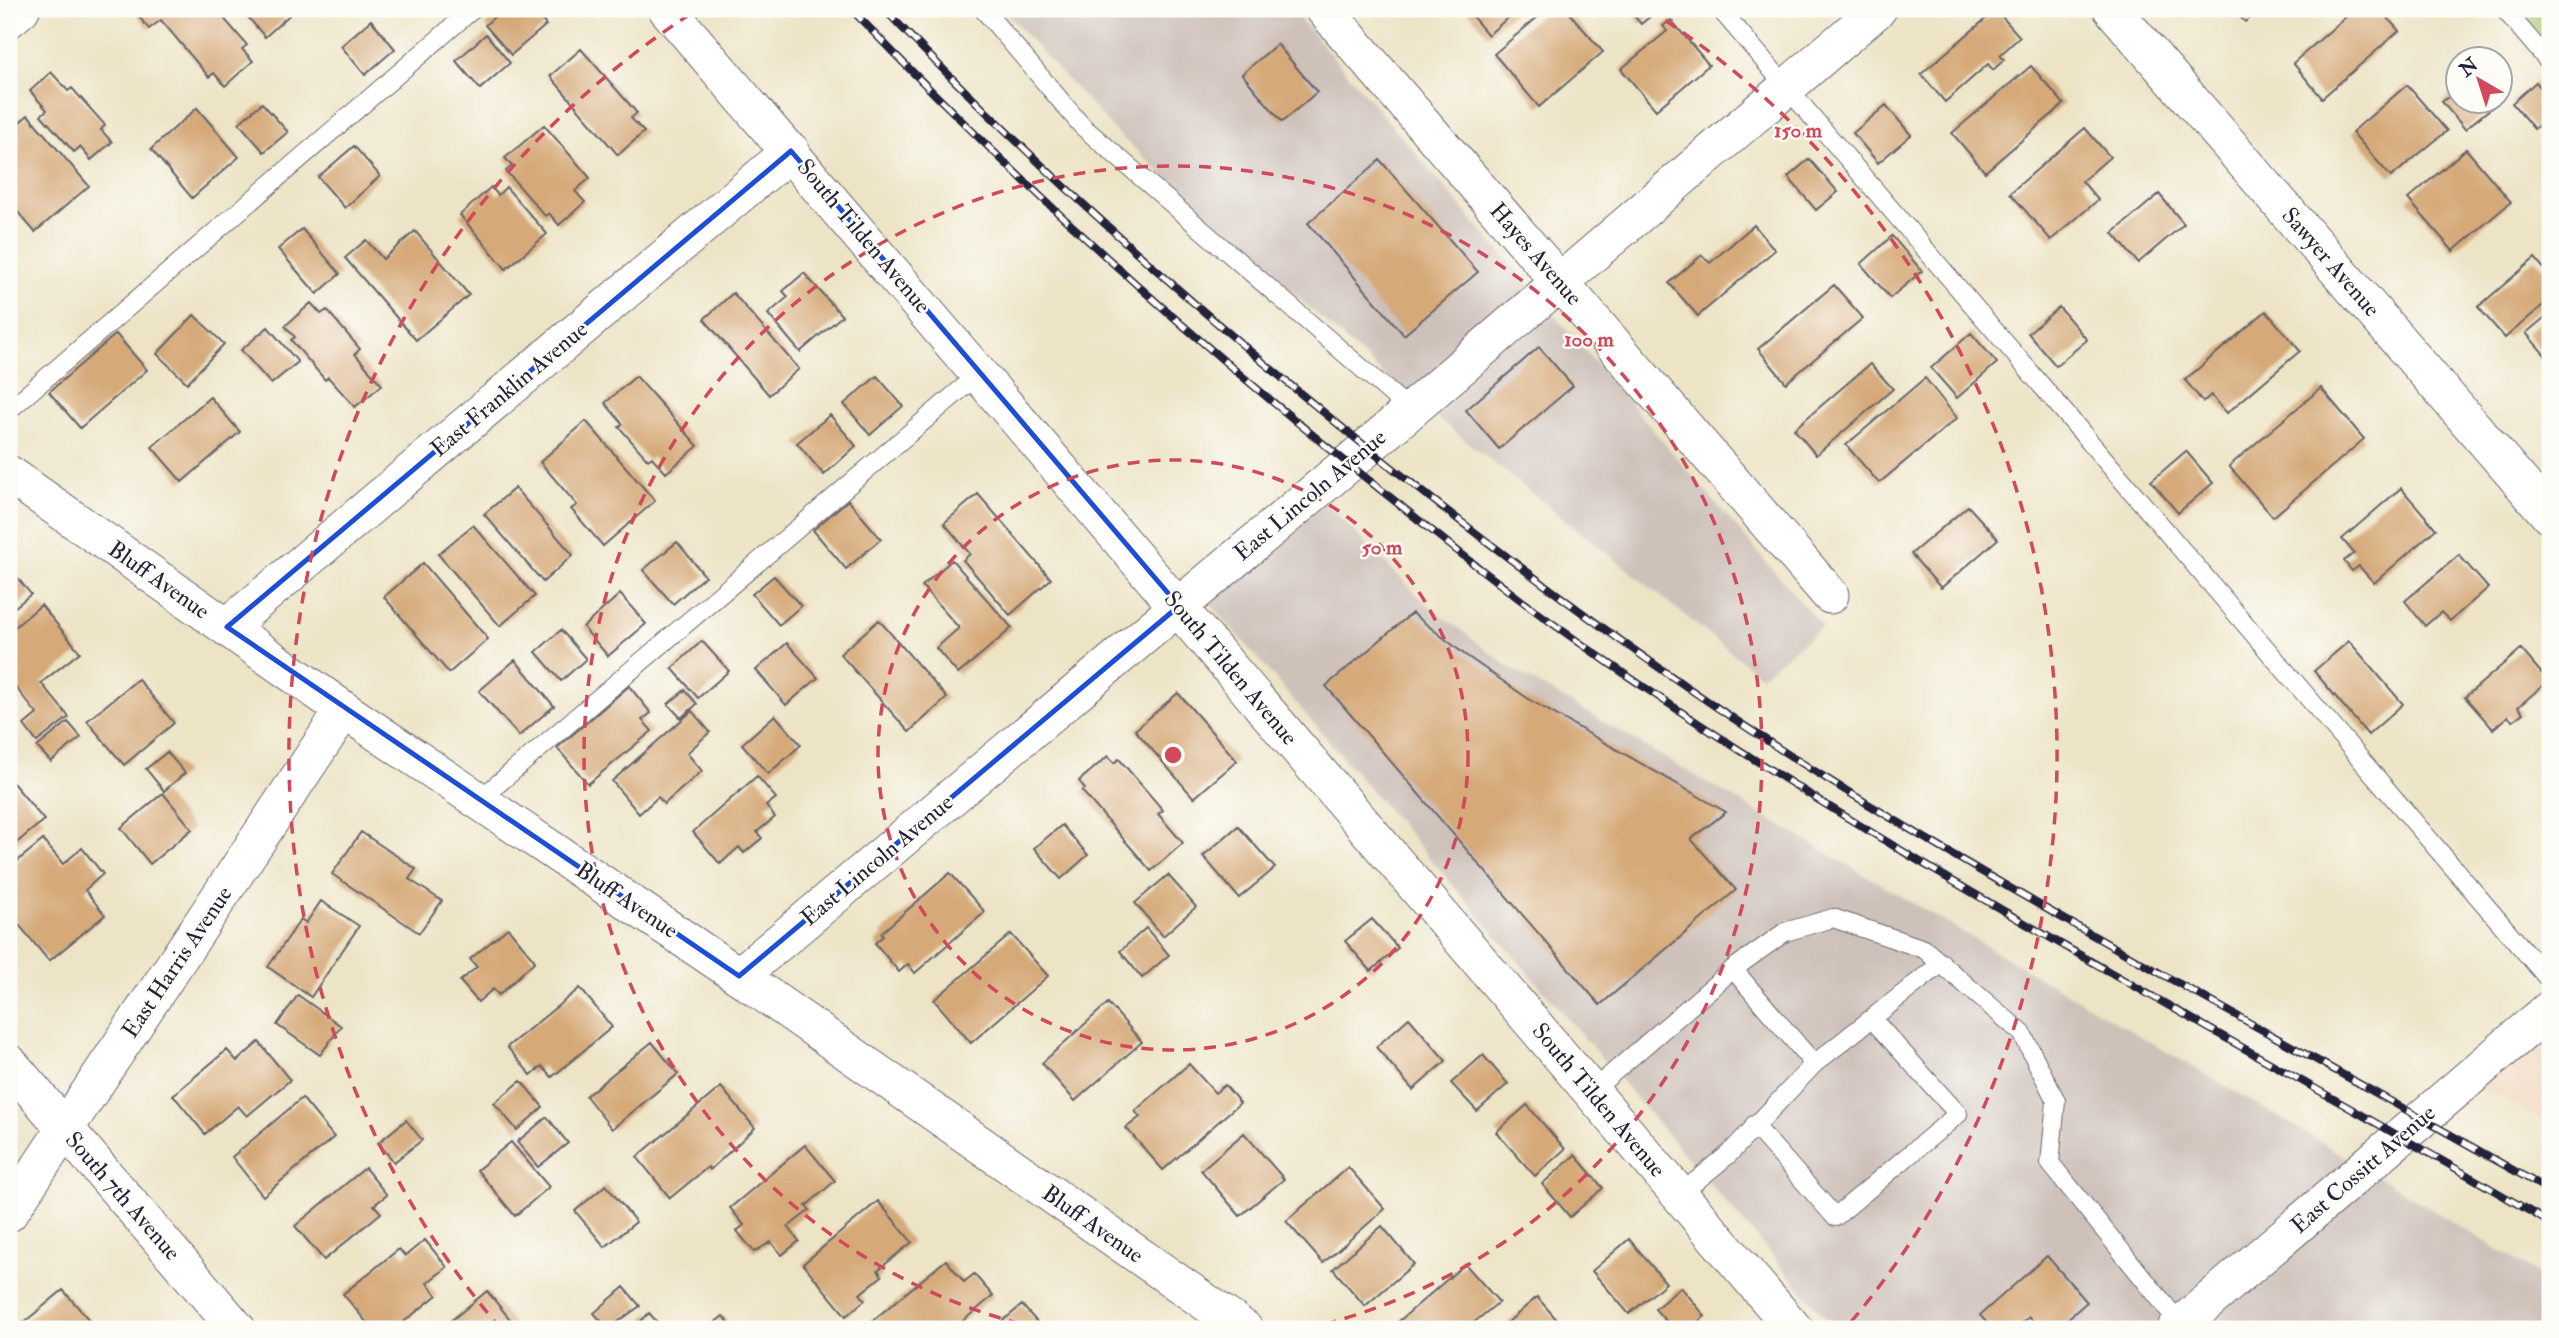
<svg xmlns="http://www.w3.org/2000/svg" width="2559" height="1338" font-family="'IM FELL Double Pica',serif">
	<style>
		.built { fill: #f1d5bd }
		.industrial { fill: #cec1ba }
		.park { fill: url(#park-tufts); stroke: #657455; stroke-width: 2 }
		.building { fill: #d5a978 }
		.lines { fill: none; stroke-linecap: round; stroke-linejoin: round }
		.service-casing { stroke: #69666c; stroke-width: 20 }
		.minor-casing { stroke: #69666c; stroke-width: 39 }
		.service { stroke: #fff; stroke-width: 18 }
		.minor { stroke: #fff; stroke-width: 37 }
		.rail-casing { stroke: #22223b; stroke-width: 8 }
		.rail { stroke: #fdfcf7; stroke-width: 5; stroke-dasharray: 16; stroke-linecap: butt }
		.marked { fill: none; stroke: #1d4ed8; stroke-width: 5; stroke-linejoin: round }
		.ring { fill: none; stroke: #d1495b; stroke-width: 3.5; stroke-dasharray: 12 9 }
		.labels { text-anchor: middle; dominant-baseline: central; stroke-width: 5; stroke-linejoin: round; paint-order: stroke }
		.street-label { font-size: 23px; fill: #22223b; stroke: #fdfcf7 }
		.centre { fill: #d1495b; stroke: #fdfcf7; stroke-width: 3.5 }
		.ring-label { font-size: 21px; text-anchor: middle; font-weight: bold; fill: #d1495b; stroke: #fdfcf7; stroke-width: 5; stroke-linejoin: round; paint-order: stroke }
	</style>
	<defs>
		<pattern id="park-tufts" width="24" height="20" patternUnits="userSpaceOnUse" patternTransform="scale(1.75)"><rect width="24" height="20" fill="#a8c76f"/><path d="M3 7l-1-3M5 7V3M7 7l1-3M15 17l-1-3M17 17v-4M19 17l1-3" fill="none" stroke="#90ab61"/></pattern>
	</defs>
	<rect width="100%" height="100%" fill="#fdfcf7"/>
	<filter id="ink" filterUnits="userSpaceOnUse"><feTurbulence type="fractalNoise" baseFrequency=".0143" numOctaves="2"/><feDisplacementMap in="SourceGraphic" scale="14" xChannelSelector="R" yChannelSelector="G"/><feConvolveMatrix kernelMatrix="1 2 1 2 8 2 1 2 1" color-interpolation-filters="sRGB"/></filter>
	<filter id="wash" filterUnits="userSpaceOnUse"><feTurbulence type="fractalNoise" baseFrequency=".00686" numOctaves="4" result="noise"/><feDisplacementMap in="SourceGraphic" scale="28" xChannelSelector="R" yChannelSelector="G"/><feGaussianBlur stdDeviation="1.57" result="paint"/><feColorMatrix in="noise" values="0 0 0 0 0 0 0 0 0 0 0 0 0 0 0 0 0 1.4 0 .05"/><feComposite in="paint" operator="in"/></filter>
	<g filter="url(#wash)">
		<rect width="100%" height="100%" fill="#ede4c6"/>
		<path class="built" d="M2550 1023V1125L2478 1085Z"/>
		<path class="industrial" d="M1002 9H1292L1822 627 1761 676 1386 377 1114 130Z
			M1324 502 1428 605 1506 665 2309 1135 2550 1281V1329H1835L1210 603Z"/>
		<path class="park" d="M2510 9H2550V56Z"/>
		<g id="blocks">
			<path class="building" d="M137 9H216L247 45 242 49 253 61 225 86 214 73 209 77 161 20 149 29 134 11Z
				M241 9H296L265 37Z
				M503 9H533L546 25 511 55 485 25Z
				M1466 9H1518L1488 35Z
				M1547 9H1566L1603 52 1539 107 1494 54Z
				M1628 9H1659L1641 24Z
				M2233 9H2261L2245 22Z
				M2355 9H2380L2399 31 2322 98 2293 63Z
				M1996 10 2020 37 2000 55 2004 60 1993 70 1988 64 1945 102 1921 74Z
				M371 20 395 49 365 75 341 46Z
				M1671 20 1709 65 1656 110 1621 69 1667 31 1663 26Z
				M486 34 510 63 480 89 456 61Z
				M1277 44 1317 92 1282 122 1242 74Z
				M581 49 637 113 631 118 644 132 618 155 550 76Z
				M2031 66 2064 104 1985 172 1952 133Z
				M51 72 68 91 72 88 105 125 101 130 112 142 91 160 80 147 74 152 41 115 47 110 30 91Z
				M2536 82 2550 99V116L2534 129 2512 103Z
				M2407 85 2447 131 2391 177 2352 132Z
				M2458 89V102L2496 104 2465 129 2442 102Z
				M262 103 288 132 264 152 239 123Z
				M1886 105 1911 135 1878 163 1853 133Z
				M197 108 239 157 192 198 151 149Z
				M28 115 89 186 35 232 9 202V169L14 164 9 158V132Z
				M544 125 590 178 575 191 585 202 559 225 549 213 545 216 506 171 512 166 505 158Z
				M2085 128 2110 157 2082 181 2098 200 2051 240 2010 193Z
				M354 146 380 176 345 208 318 177Z
				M2466 149 2511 202 2453 251 2408 199Z
				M1809 159 1838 192 1816 210 1788 177Z
				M1380 160 1478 272 1404 335 1308 223Z
				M491 187 498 195 506 187 547 234 506 269 460 215Z
				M2159 194 2184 224 2138 263 2113 233Z
				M1754 225 1775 250 1698 316 1669 283 1702 255 1710 263Z
				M302 229 340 274 317 294 278 249Z
				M415 231 469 295 416 340 345 258 366 240 383 259Z
				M1892 236 1922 271 1890 298 1861 264Z
				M2535 258 2546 271 2550 267V299L2505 338 2478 307Z
				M804 273 842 316 800 352 768 314 788 297 783 291Z
				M1834 285 1863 318 1786 383 1758 349Z
				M733 293 799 369 769 395 704 319Z
				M311 303 321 314 327 310 360 349 355 354 382 385 355 407 328 377 325 380 291 340 295 337 285 326Z
				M2059 307 2087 340 2056 366 2028 333Z
				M2266 311 2300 351 2227 413 2211 395 2203 402 2185 380Z
				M2550 313V361L2526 333Z
				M194 315 224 344 187 383 157 354Z
				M268 327 298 362 271 384 241 350Z
				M1971 333 1997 363 1957 398 1931 368Z
				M116 334 147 370 80 428 49 392Z
				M1539 347 1573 386 1499 449 1466 410Z
				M1870 364 1893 389 1816 455 1794 429Z
				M636 376 698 446 666 473 652 457 648 460 619 427 623 424 605 403Z
				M877 376 903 406 870 435 844 404Z
				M1925 378 1957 418 1879 483 1846 445Z
				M2321 388 2364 439 2273 517 2229 466Z
				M210 397 240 432 182 482 152 447Z
				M830 415 856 446 824 475 797 443Z
				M586 421 655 501 603 546 571 509 577 505 540 462Z
				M2186 451 2213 483 2178 513 2151 481Z
				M515 488 573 555 543 582 484 514Z
				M2401 488 2436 529 2374 583 2359 566 2352 571 2344 561 2354 553 2342 539Z
				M978 494 1051 579 1010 615 963 560 970 554 944 523Z
				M848 500 881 539 846 569 813 530Z
				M1968 506 1998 539 1941 588 1911 554Z
				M473 525 535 596 500 626 438 554Z
				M677 542 705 576 673 604 643 570Z
				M2459 555 2488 588 2450 621 2441 612 2425 626 2405 601Z
				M952 560 1012 628 958 674 936 648 959 628 922 586Z
				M423 563 488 639 449 673 384 597Z
				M9 568 31 594 9 612Z
				M774 576 801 606 779 625 752 594Z
				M620 594 646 624 608 656 583 627Z
				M41 605 80 652 41 683 69 717 37 742 24 725 37 714 9 679V632Z
				M1412 613 1464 654 1530 700 1726 812 1691 839 1736 890 1600 1005 1326 686Z
				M879 620 947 698 909 732 840 654Z
				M561 630 586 659 561 681 536 652Z
				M702 641 729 671 698 698 672 668Z
				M2349 641 2403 704 2368 735 2314 671Z
				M787 643 818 678 786 705 756 670Z
				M2521 649 2548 681 2518 707 2523 713 2512 721 2508 716 2493 729 2465 697Z
				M515 660 554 706 519 736 479 691Z
				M138 679 174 723 124 765 87 721Z
				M629 686 651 713 642 720 652 731 588 784 557 748Z
				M685 690 697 704 681 718 668 704Z
				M1178 693 1237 761 1194 798 1135 730Z
				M692 711 710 732 687 753 702 771 664 804 658 797 639 814 612 781Z
				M775 715 801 745 768 774 742 744Z
				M68 722 81 737 51 762 37 747Z
				M167 752 185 773 164 791 146 769Z
				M1108 756 1114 763 1119 759 1163 810 1158 814 1183 843 1151 871 1082 791 1085 789 1079 781Z
				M757 776 776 798 766 806 775 817 757 832 762 838 744 853 739 847 720 864 693 832Z
				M13 783 44 820 9 849V786Z
				M163 793 192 829 150 864 121 828Z
				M1062 825 1088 855 1061 879 1034 848Z
				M1238 826 1275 868 1239 898 1203 856Z
				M361 832 416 869 409 879 442 901 419 933 332 874Z
				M43 840 63 864 82 848 103 874 85 890 105 915 49 961 9 913V868Z
				M950 873 985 912 915 973 908 964 899 972 875 943 883 936 881 933Z
				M1168 875 1196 907 1163 936 1135 903Z
				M321 901 359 926 311 997 268 967 301 919 306 923Z
				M1372 919 1398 948 1371 971 1345 941Z
				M508 928 535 961 499 995 493 989 478 1002 460 981 477 967 470 959Z
				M1146 928 1169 955 1142 978 1120 951Z
				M1011 934 1048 976 971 1043 934 1000Z
				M580 988 612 1027 552 1077 542 1066 531 1075 507 1047Z
				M298 995 341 1026 320 1055 277 1025Z
				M1108 1003 1142 1042 1075 1101 1042 1063Z
				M1409 1018 1446 1061 1413 1090 1376 1047Z
				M259 1042 290 1080 247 1116 238 1106 205 1134 173 1095 227 1050 237 1061Z
				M652 1042 678 1074 612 1129 586 1096Z
				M1483 1055 1508 1084 1477 1111 1451 1083Z
				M1189 1064 1215 1093 1225 1085 1240 1103 1163 1170 1126 1128 1140 1117 1135 1111Z
				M521 1081 543 1107 517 1130 494 1103Z
				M721 1087 755 1128 710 1170 708 1167 670 1198 637 1157Z
				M302 1098 334 1137 263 1196 232 1157Z
				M1527 1105 1565 1149 1535 1176 1496 1132Z
				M547 1117 568 1143 538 1167 517 1142Z
				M406 1120 422 1140 394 1162 378 1143Z
				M1244 1133 1284 1179 1240 1216 1201 1170Z
				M511 1142 549 1187 515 1216 477 1170Z
				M805 1145 835 1181 806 1206 810 1210 788 1227 799 1241 782 1255 771 1242 754 1252 737 1231 744 1225 730 1208Z
				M1575 1155 1603 1188 1570 1217 1542 1184Z
				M1348 1167 1385 1209 1323 1263 1286 1221Z
				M365 1168 387 1195 374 1205 381 1213 324 1260 295 1226Z
				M606 1185 636 1222 605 1247 575 1211Z
				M878 1201 912 1242 878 1270 882 1276 860 1294 865 1300 846 1316 803 1264Z
				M1382 1226 1414 1264 1365 1306 1333 1269Z
				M1629 1239 1666 1283 1629 1314 1592 1271Z
				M425 1240 447 1267 427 1283 437 1295 395 1329H372L343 1294 399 1249 405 1256Z
				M2047 1256 2087 1302 2056 1329H2040L2029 1317 2015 1329H1992L1980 1315Z
				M946 1260 964 1282 974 1274 993 1296 953 1329H876L871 1322Z
				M1465 1264 1499 1302 1466 1329H1405L1398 1322Z
				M624 1287 640 1306 608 1329 594 1313Z
				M1681 1287 1705 1316 1689 1329H1673L1655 1309Z
				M63 1290 97 1329H16Z
				M487 1291 518 1329H441Z
				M1537 1297 1558 1321 1549 1329H1500Z
				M1022 1305 1043 1329H993Z
				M649 1313 658 1323 651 1329H633Z
				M723 1316 734 1329H707Z"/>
		</g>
	</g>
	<g filter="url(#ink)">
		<use href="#blocks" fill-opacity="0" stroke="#69666c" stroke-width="2"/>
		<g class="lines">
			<g class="service-casing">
				<path id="service" d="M983 9 1082 126 1410 410
					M1720 9 2550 981
					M2504 9 2550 63
					M9 410 473 9
					M479 800 980 373
					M1733 969 1814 1064
					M1592 1091 1733 969 1785 932 1833 918 1924 949 2022 1033 2056 1101 2050 1163 2181 1325
					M1754 1125 1835 1217 1958 1114 1873 1020
					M1679 1195 1729 1154 1814 1064 1942 963"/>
			</g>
			<g class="minor-casing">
				<path id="minor" d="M667 9 1794 1329
					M1324 9 1830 595
					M2112 9 2550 516
					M9 19 21 9
					M9 474 344 710 739 976 1244 1329
					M227 627 791 151
					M739 976 1348 464 1878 9
					M9 1063 237 1329
					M9 1213 344 710
					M2176 1329 2550 1009"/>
			</g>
			<use href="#service" class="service"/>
			<use href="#minor" class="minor"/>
			<g class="rail-casing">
				<path id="rail" d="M851 9C1017 182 1194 342 1381 490 1439 536 1496 583 1556 626 1871 851 2217 1028 2550 1223
					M884 9C1056 188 1242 351 1437 503 1559 598 1685 690 1816 772 2055 921 2306 1051 2550 1191"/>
			</g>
			<use href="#rail" class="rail"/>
		</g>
	</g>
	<path class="marked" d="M791 151 1179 606 739 976 227 627Z"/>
	<g class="ring">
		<circle cx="1173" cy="755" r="295"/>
		<path d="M1041 1329A589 589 0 1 1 1305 1329"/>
		<path d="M501 1329A884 884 0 0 1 698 9M1648 9A884 884 0 0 1 1845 1329"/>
	</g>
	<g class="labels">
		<g class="street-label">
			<text transform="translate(864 236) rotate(50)">South Tilden Avenue</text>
			<text transform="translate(1536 254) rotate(49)">Hayes Avenue</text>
			<text transform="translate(2331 262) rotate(49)">Sawyer Avenue</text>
			<text transform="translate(509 389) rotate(-40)">East Franklin Avenue</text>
			<text transform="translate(1310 495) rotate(-40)">East Lincoln Avenue</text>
			<text transform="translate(159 580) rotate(35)">Bluff Avenue</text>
			<text transform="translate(1231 668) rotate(50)">South Tilden Avenue</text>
			<text transform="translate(877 860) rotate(-40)">East Lincoln Avenue</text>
			<text transform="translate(627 900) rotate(34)">Bluff Avenue</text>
			<text transform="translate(177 962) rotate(-56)">East Harris Avenue</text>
			<text transform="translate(1599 1100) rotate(50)">South Tilden Avenue</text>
			<text transform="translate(2363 1169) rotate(-41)">East Cossitt Avenue</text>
			<text transform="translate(123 1196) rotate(49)">South 7th Avenue</text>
			<text transform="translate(1093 1224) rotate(35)">Bluff Avenue</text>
		</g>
	</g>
	<circle cx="1173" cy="755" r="10" class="centre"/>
	<g class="ring-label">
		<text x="1798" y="137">150 m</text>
		<text x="1589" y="346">100 m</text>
		<text x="1382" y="554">50 m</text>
	</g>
	<rect width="2559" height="1338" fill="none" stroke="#fdfcf7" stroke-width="35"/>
	<g transform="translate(2479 80) rotate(321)"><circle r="33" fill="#fdfcf7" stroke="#a5a5ac" stroke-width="2"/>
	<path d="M0-5L12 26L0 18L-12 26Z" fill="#d1495b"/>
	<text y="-10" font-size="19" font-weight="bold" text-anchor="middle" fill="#22223b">N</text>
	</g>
</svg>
